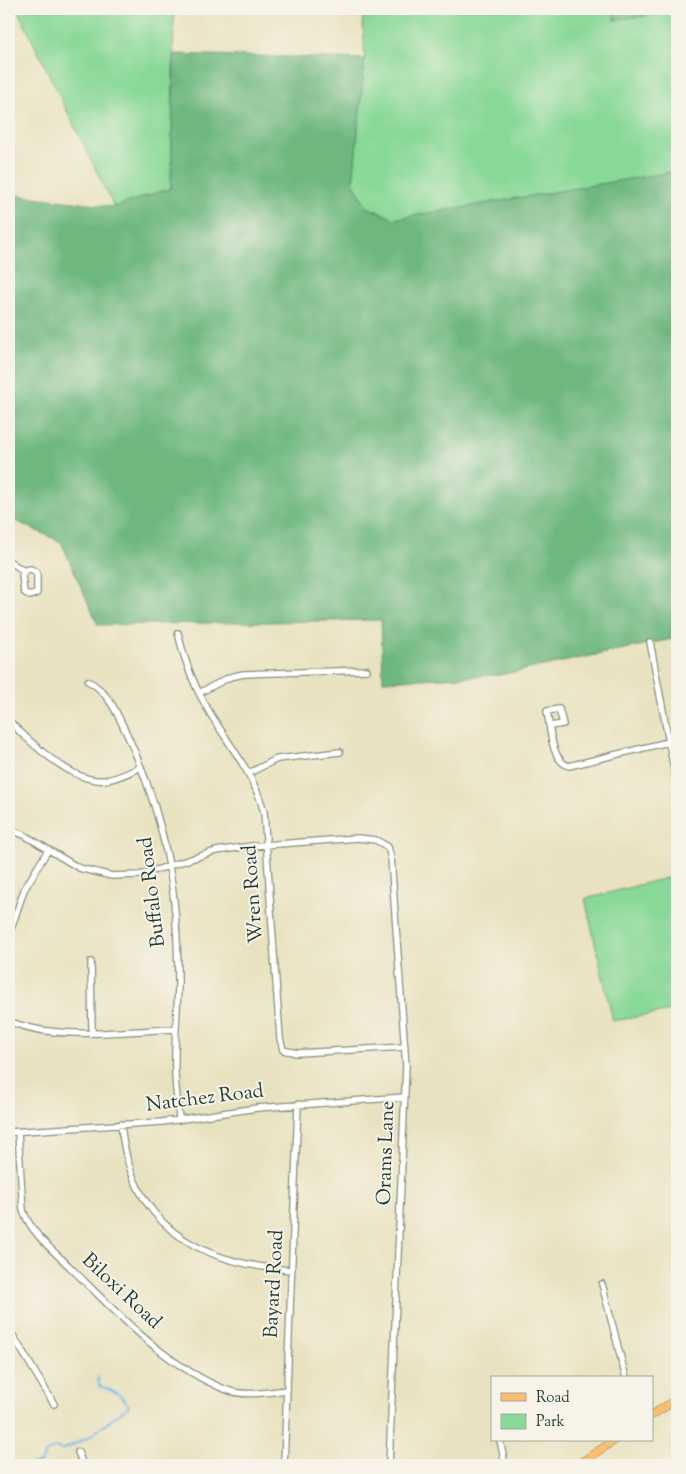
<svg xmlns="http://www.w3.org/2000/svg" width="686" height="1474" font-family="'Sorts Mill Goudy',serif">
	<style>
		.green { fill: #88d897; stroke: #548a66 }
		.forest { fill: #6eb880; stroke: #467a5a }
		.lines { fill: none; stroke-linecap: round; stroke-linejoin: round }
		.stream { stroke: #73b8ea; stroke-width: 2 }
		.minor-casing { stroke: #84907a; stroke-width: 8 }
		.major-casing { stroke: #84907a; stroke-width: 9 }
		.minor { stroke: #fff; stroke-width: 5.5 }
		.major { stroke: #fbbd6e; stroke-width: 8 }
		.labels { text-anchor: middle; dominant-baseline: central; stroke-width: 4; stroke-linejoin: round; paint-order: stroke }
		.street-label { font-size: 20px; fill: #1f3d34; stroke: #f7f3e8 }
	</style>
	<rect width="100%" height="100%" fill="#f7f3e8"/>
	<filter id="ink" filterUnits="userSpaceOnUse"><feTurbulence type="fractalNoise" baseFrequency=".02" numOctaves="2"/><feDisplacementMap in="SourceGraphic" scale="10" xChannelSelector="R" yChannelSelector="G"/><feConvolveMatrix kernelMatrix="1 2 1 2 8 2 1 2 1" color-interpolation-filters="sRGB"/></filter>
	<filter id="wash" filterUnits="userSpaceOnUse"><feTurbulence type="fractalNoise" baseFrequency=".0096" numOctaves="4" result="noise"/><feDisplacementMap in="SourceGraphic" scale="20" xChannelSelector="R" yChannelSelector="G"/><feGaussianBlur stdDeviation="1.12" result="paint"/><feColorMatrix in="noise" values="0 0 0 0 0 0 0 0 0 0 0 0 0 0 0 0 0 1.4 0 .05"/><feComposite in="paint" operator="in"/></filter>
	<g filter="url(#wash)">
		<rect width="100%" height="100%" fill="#e9e2c0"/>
		<path class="green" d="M17 9H174L171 188 114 207Z
			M362 9H613L616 20 677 11V171L394 219 367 207 353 182 365 59Z
			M677 875V1010L613 1021 585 899Z"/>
		<path class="forest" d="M613 9H677V11L615 20Z
			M174 54 365 59 353 182 367 207 394 219 677 171V638L500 675 383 681 381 620 98 625 61 542 9 518V194L114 207 171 188Z"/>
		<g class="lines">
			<path class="stream" d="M18 1465H24
				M30 1465 40 1463 47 1452 56 1447 62 1450 89 1437 129 1406C123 1394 111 1390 99 1386L98 1377"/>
		</g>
	</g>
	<g filter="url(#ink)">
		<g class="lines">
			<g class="minor-casing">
				<path id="minor" d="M9 561 24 571
					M31 569 37 573V593L30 596 24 592 22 575 25 570Z
					M178 633C184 660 193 684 207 708 227 743 253 771 264 812L280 1038 283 1050 297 1053 405 1047
					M650 642 677 785
					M88 681C110 692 120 720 130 741 166 822 178 892 178 980 178 1010 174 1040 175 1071 175 1087 178 1103 179 1120
					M199 693 230 677 244 674 367 670
					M9 721C30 742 73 784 105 780 117 779 130 772 141 767
					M550 726 563 724 559 709 547 711C550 727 551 761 569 766L668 742
					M249 773 277 759 340 752
					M9 829 24 835 79 868 112 876 140 875 216 851 251 846 358 838 376 840 388 847 391 858 406 1066 389 1465
					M9 935 24 890 48 850
					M91 962 92 1032
					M9 1021C54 1041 126 1031 176 1029
					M121 1124C130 1225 198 1264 292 1270
					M9 1132 162 1122 257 1108 405 1097
					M18 1132 23 1210C31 1234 54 1251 71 1268 117 1313 165 1366 227 1390 246 1397 267 1392 287 1390
					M602 1284 626 1378
					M9 1329 54 1404
					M500 1440 505 1465
					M78 1452 83 1465
					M284 1465 298 1104"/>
			</g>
			<g class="major-casing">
				<path id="major" d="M652 1415 677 1399
					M577 1465 615 1440"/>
			</g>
			<use href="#minor" class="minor"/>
			<use href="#major" class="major"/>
		</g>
	</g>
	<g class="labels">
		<g class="street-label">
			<text transform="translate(153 892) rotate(-97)">Buffalo Road</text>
			<text transform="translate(254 894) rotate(-94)">Wren Road</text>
			<text transform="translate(205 1099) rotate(-7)">Natchez Road</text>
			<text transform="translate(387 1153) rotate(-88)">Orams Lane</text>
			<text transform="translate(275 1284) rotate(-87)">Bayard Road</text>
			<text transform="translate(121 1292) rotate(43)">Biloxi Road</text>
		</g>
	</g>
	<rect width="686" height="1474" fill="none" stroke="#f7f3e8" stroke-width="30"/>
	<rect x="491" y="1376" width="162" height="65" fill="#f7f3e8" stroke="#a1aaa0"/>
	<rect x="501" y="1393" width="25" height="8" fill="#fbbd6e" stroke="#a1aaa0"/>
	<text x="536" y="1402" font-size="15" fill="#1f3d34">Road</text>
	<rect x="501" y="1414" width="25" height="15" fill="#88d897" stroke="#a1aaa0"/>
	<text x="536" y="1426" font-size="15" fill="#1f3d34">Park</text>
</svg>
